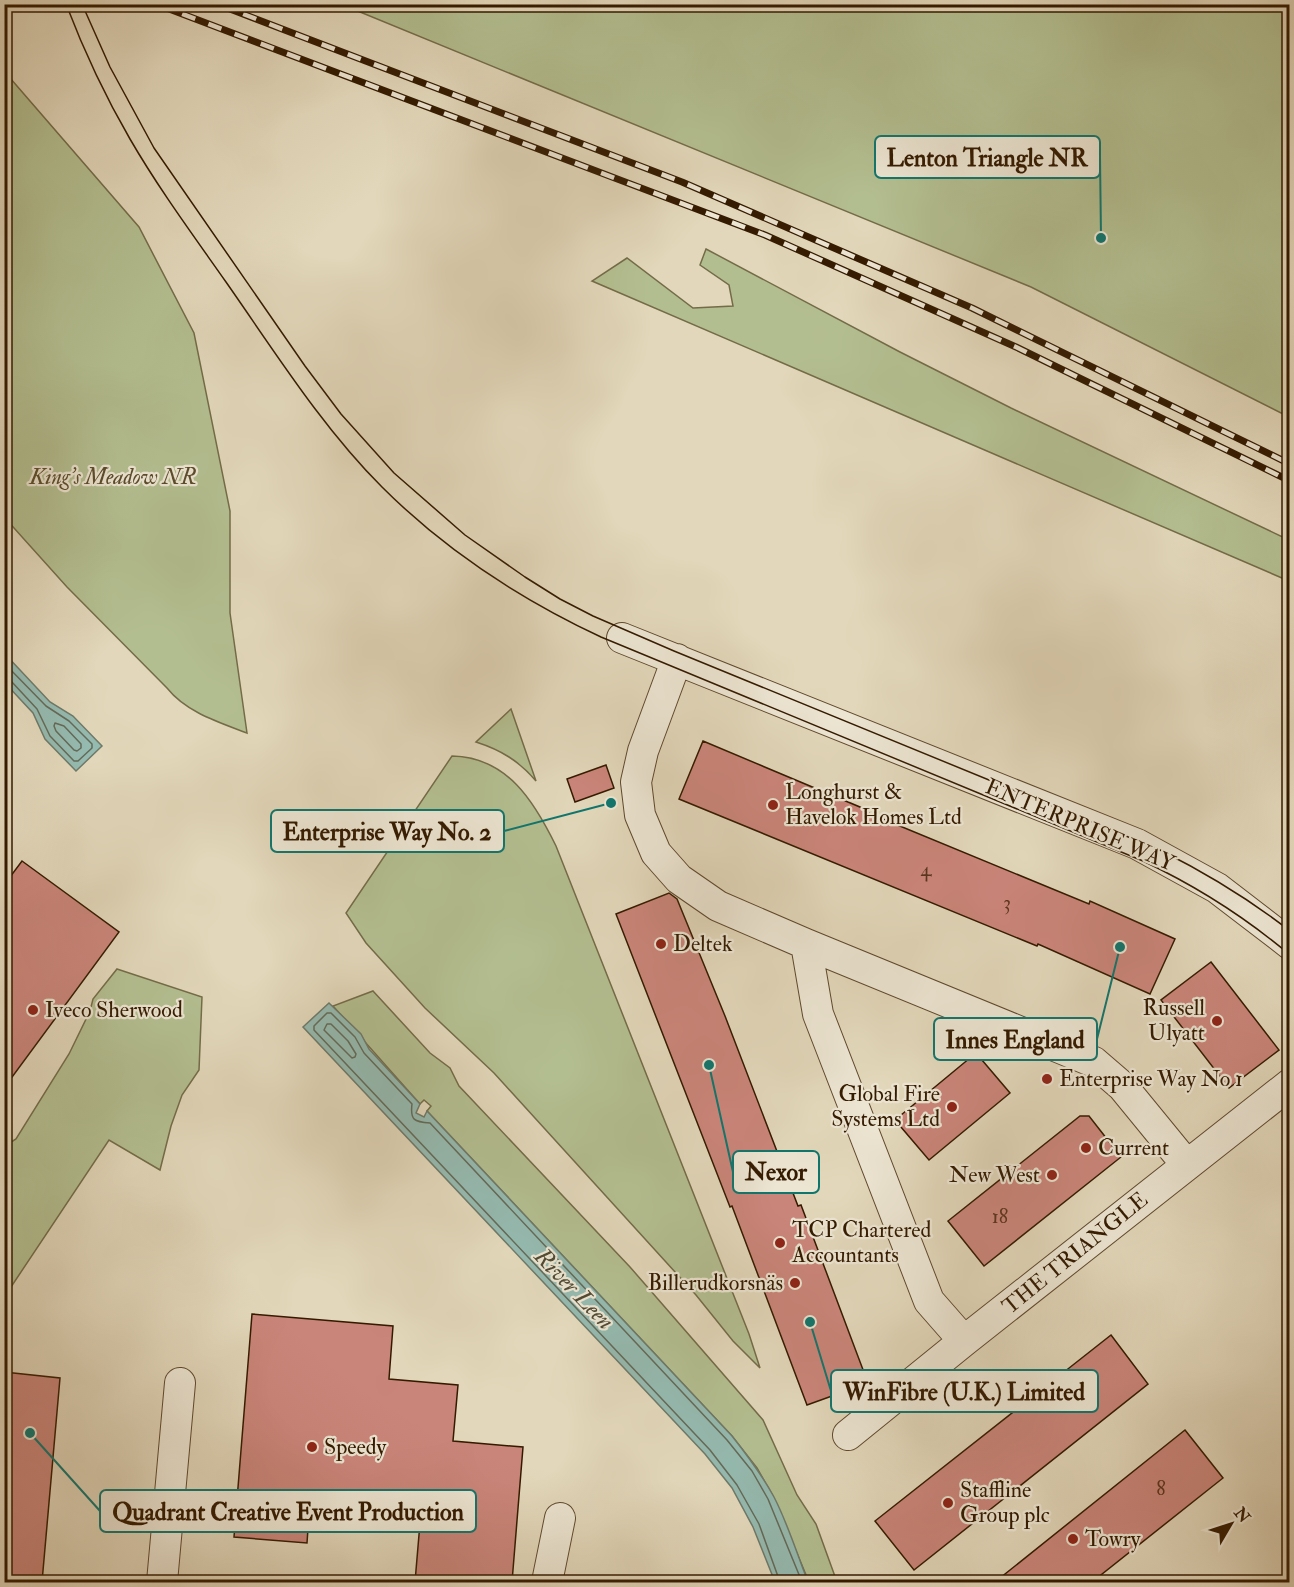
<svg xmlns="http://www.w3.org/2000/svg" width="1294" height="1587" font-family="'IM FELL Double Pica',serif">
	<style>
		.green { fill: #b3be90; stroke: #746c48; stroke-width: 1.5 }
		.water { fill: #95bab0; stroke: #6e7a6a; stroke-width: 1.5 }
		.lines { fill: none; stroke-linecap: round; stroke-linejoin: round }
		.shore { stroke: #646a58; stroke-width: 1.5 }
		.building { fill: #ca857a; stroke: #341a00; stroke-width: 1.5 }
		.street-casing { stroke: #60492e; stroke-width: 32 }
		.street { stroke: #ece5d2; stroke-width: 30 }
		.tram { stroke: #341a00; stroke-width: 1.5 }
		.rail-casing { stroke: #341a00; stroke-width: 7 }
		.rail { stroke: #ece5d2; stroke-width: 4.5; stroke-dasharray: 14; stroke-linecap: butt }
		.poi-dot { fill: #8f2418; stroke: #ece5d2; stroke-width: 2 }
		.labels { text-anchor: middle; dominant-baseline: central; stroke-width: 4.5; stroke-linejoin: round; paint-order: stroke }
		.number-label { font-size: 20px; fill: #5a351e }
		.park-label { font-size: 22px; font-style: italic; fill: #5a4b2b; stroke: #ece5d2 }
		.poi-label { font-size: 22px; fill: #341a00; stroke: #ece5d2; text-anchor: start }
		.street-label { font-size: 22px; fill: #341a00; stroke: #ece5d2 }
		.water-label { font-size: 24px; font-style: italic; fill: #514a35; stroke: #ece5d2 }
		.leader { fill: none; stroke: #0f766e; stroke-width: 2 }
		.callout-dot { fill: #0f766e; stroke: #ece5d2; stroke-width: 2 }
		.callout { fill: #ece5d2; stroke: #0f766e; stroke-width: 2 }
		.callout-label { font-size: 24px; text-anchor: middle; font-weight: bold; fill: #341a00 }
	</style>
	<rect width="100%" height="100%" fill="#e2d7ba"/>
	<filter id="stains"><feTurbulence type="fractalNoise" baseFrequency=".00333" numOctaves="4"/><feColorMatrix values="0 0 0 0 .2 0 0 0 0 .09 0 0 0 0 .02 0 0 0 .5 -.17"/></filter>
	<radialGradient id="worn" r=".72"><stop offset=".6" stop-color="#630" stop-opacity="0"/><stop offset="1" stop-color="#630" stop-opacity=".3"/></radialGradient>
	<path class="green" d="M343 5H1289V417L1031 287Z
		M4 71 139 227 194 333 230 511V613L247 733C218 722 186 712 167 688L67 587 5 518Z
		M706 249 900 352 1011 408 1289 540V581L592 281 627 258 693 308 733 306 729 285 700 265Z
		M511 709 536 781C519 761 501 750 476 742Z
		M452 756C507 757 534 801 556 846L749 1334 760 1368 733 1341 696 1295 494 1073 425 1008 366 943 346 913Z
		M117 969 202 997 199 1070 182 1095 171 1126 160 1170 109 1140 5 1296V1146L16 1139 69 1054 90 1011 93 999Z
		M373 991 430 1053 450 1068 459 1086 630 1267 763 1420 797 1495 816 1524 837 1582H809L773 1496 757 1468 732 1436 427 1111 431 1106 424 1100 420 1104 333 1006Z"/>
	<path class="water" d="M5 654 50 702 73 716 102 746 76 771 45 739 33 713 5 683Z
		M329 1003 361 1034 369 1049 420 1104 416 1113 424 1117 427 1111 732 1436C747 1455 762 1475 774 1497 788 1524 797 1554 808 1582H775L753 1527 732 1488 705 1454 303 1027Z"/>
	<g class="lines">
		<path class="shore" d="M4 663 46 706 69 721 92 744V748L78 761H74L50 736 37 709 11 681 4 679
			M55 723 64 726 81 744V748L77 751 74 750 56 731 54 726Z
			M327 1024H331L348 1041 356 1054 355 1057 352 1058 324 1030Z
			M780 1582 759 1524 737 1485 710 1450 314 1030V1026L327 1013H331L355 1037 364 1053 412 1104C410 1120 414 1122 430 1123L727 1440 752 1471 768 1499 802 1582"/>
	</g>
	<path class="building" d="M703 741 867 810 866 812 1089 904 1090 901 1175 939 1150 994 1038 944 1037 946 679 799Z
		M606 765 614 788 575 802 567 779Z
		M22 861 119 932 4 1088V885Z
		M669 893 677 899 725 1016 798 1206 801 1205 868 1383 807 1405 732 1206 730 1207 616 914Z
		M1211 962 1279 1050 1229 1088 1161 1000Z
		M976 1053 1010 1093 929 1160 895 1120Z
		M1080 1116H1089L1121 1157 984 1266 948 1221Z
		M252 1314 393 1326 389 1379 458 1385 453 1441 523 1447 512 1582H415L420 1523 309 1514 307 1543 234 1537Z
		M1111 1335 1148 1384 914 1570 875 1521Z
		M4 1372 60 1378 42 1582H4Z
		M1185 1430 1223 1478 1092 1582H995Z"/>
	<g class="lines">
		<g class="street-casing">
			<path id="street" d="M622 638 1137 844 1217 888 1290 944
				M677 659 643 751 636 782 640 815 656 853 679 879 718 906 806 944 1094 1062 1123 1087 1186 1164
				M806 944 818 1014 929 1301 964 1341
				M848 1435 964 1341 1290 1084
				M162 1582 180 1383
				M547 1582 560 1518"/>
		</g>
		<use href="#street" class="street"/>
		<path class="tram" d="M66 4C84 51 105 96 130 139 159 189 193 235 226 282 275 352 322 427 382 487 446 551 520 599 601 637L1143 861C1196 886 1245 917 1290 955
			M82 4 110 67 154 148 305 366 341 414 394 473 465 535 525 577 560 599 593 616 674 651 1160 850C1206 873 1249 899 1290 931"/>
		<g class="rail-casing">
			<path id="rail" d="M156 4 765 235 1016 347 1290 481
				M217 4 682 182 972 308 1290 464"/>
		</g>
		<use href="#rail" class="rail"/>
	</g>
	<g class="poi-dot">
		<circle cx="773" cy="805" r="6"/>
		<circle cx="661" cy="944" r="6"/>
		<circle cx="33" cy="1010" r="6"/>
		<circle cx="1217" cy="1021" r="6"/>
		<circle cx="1047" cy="1079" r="6"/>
		<circle cx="952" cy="1107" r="6"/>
		<circle cx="1086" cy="1148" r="6"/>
		<circle cx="1052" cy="1175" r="6"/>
		<circle cx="780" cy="1243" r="6"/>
		<circle cx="795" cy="1283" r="6"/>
		<circle cx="312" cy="1447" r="6"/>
		<circle cx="948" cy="1503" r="6"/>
		<circle cx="1073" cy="1539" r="6"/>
	</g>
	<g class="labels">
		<g class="number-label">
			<text x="926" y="869">4</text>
			<text x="1007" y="902">3</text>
			<text x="1000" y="1216">18</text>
			<text x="1161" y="1488">8</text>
		</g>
		<g class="park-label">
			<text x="113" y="477">King's Meadow NR</text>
		</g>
		<g class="poi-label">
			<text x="785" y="792">Longhurst &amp;<tspan x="785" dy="25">Havelok Homes Ltd</tspan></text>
			<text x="673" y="944">Deltek</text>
			<text x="1205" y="1008" text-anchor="end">Russell<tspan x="1205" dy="25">Ulyatt</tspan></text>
			<text x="45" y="1010">Iveco Sherwood</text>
			<text x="1059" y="1079">Enterprise Way No 1</text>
			<text x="940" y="1094" text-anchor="end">Global Fire<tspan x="940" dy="25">Systems Ltd</tspan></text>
			<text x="1098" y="1148">Current</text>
			<text x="1040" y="1175" text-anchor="end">New West</text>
			<text x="792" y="1230">TCP Chartered<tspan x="792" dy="25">Accountants</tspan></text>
			<text x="783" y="1283" text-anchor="end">Billerudkorsnäs</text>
			<text x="324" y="1447">Speedy</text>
			<text x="960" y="1490">Staffline<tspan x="960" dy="25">Group plc</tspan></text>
			<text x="1085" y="1539">Towry</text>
		</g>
		<g class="street-label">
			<text transform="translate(1080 825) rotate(23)">ENTERPRISE WAY</text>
			<text transform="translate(1075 1253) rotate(-39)">THE TRIANGLE</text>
		</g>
		<g class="water-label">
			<text transform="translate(574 1289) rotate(46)">River Leen</text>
		</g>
	</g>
	<path class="leader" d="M1101 238L1100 157M611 803L504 831M1120 947L1097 1039M709 1065L733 1172M810 1322L831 1391M30 1433L100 1511"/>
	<g class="callout-dot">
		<circle cx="1101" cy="238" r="6"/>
		<circle cx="611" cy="803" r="6"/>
		<circle cx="1120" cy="947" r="6"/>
		<circle cx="709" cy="1065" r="6"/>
		<circle cx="810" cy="1322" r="6"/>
		<circle cx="30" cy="1433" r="6"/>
	</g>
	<g class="callout">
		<rect x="875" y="136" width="225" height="42" rx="6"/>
		<rect x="271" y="810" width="233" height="42" rx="6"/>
		<rect x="934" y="1018" width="163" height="42" rx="6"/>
		<rect x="733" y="1151" width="86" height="42" rx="6"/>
		<rect x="831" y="1370" width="267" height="42" rx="6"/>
		<rect x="100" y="1490" width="376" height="42" rx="6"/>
	</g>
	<g class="callout-label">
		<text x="987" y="166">Lenton Triangle NR</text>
		<text x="387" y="840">Enterprise Way No. 2</text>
		<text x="1015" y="1048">Innes England</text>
		<text x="776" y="1180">Nexor</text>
		<text x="964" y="1400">WinFibre (U.K.) Limited</text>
		<text x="288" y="1520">Quadrant Creative Event Production</text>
	</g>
	<rect width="1294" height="1587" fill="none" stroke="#e2d7ba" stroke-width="24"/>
	<rect x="6" y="6" width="1282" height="1575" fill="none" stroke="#341a00" stroke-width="3"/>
	<rect x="12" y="12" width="1270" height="1563" fill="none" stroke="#341a00" stroke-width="1.5"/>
	<g transform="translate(1231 1524) rotate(51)" stroke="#ece5d2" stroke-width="4.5" paint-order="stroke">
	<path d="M0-4.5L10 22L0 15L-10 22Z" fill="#341a00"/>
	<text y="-9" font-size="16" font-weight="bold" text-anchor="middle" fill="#341a00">N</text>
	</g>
	<rect width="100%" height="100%" filter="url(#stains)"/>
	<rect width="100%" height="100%" fill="url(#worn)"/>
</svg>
